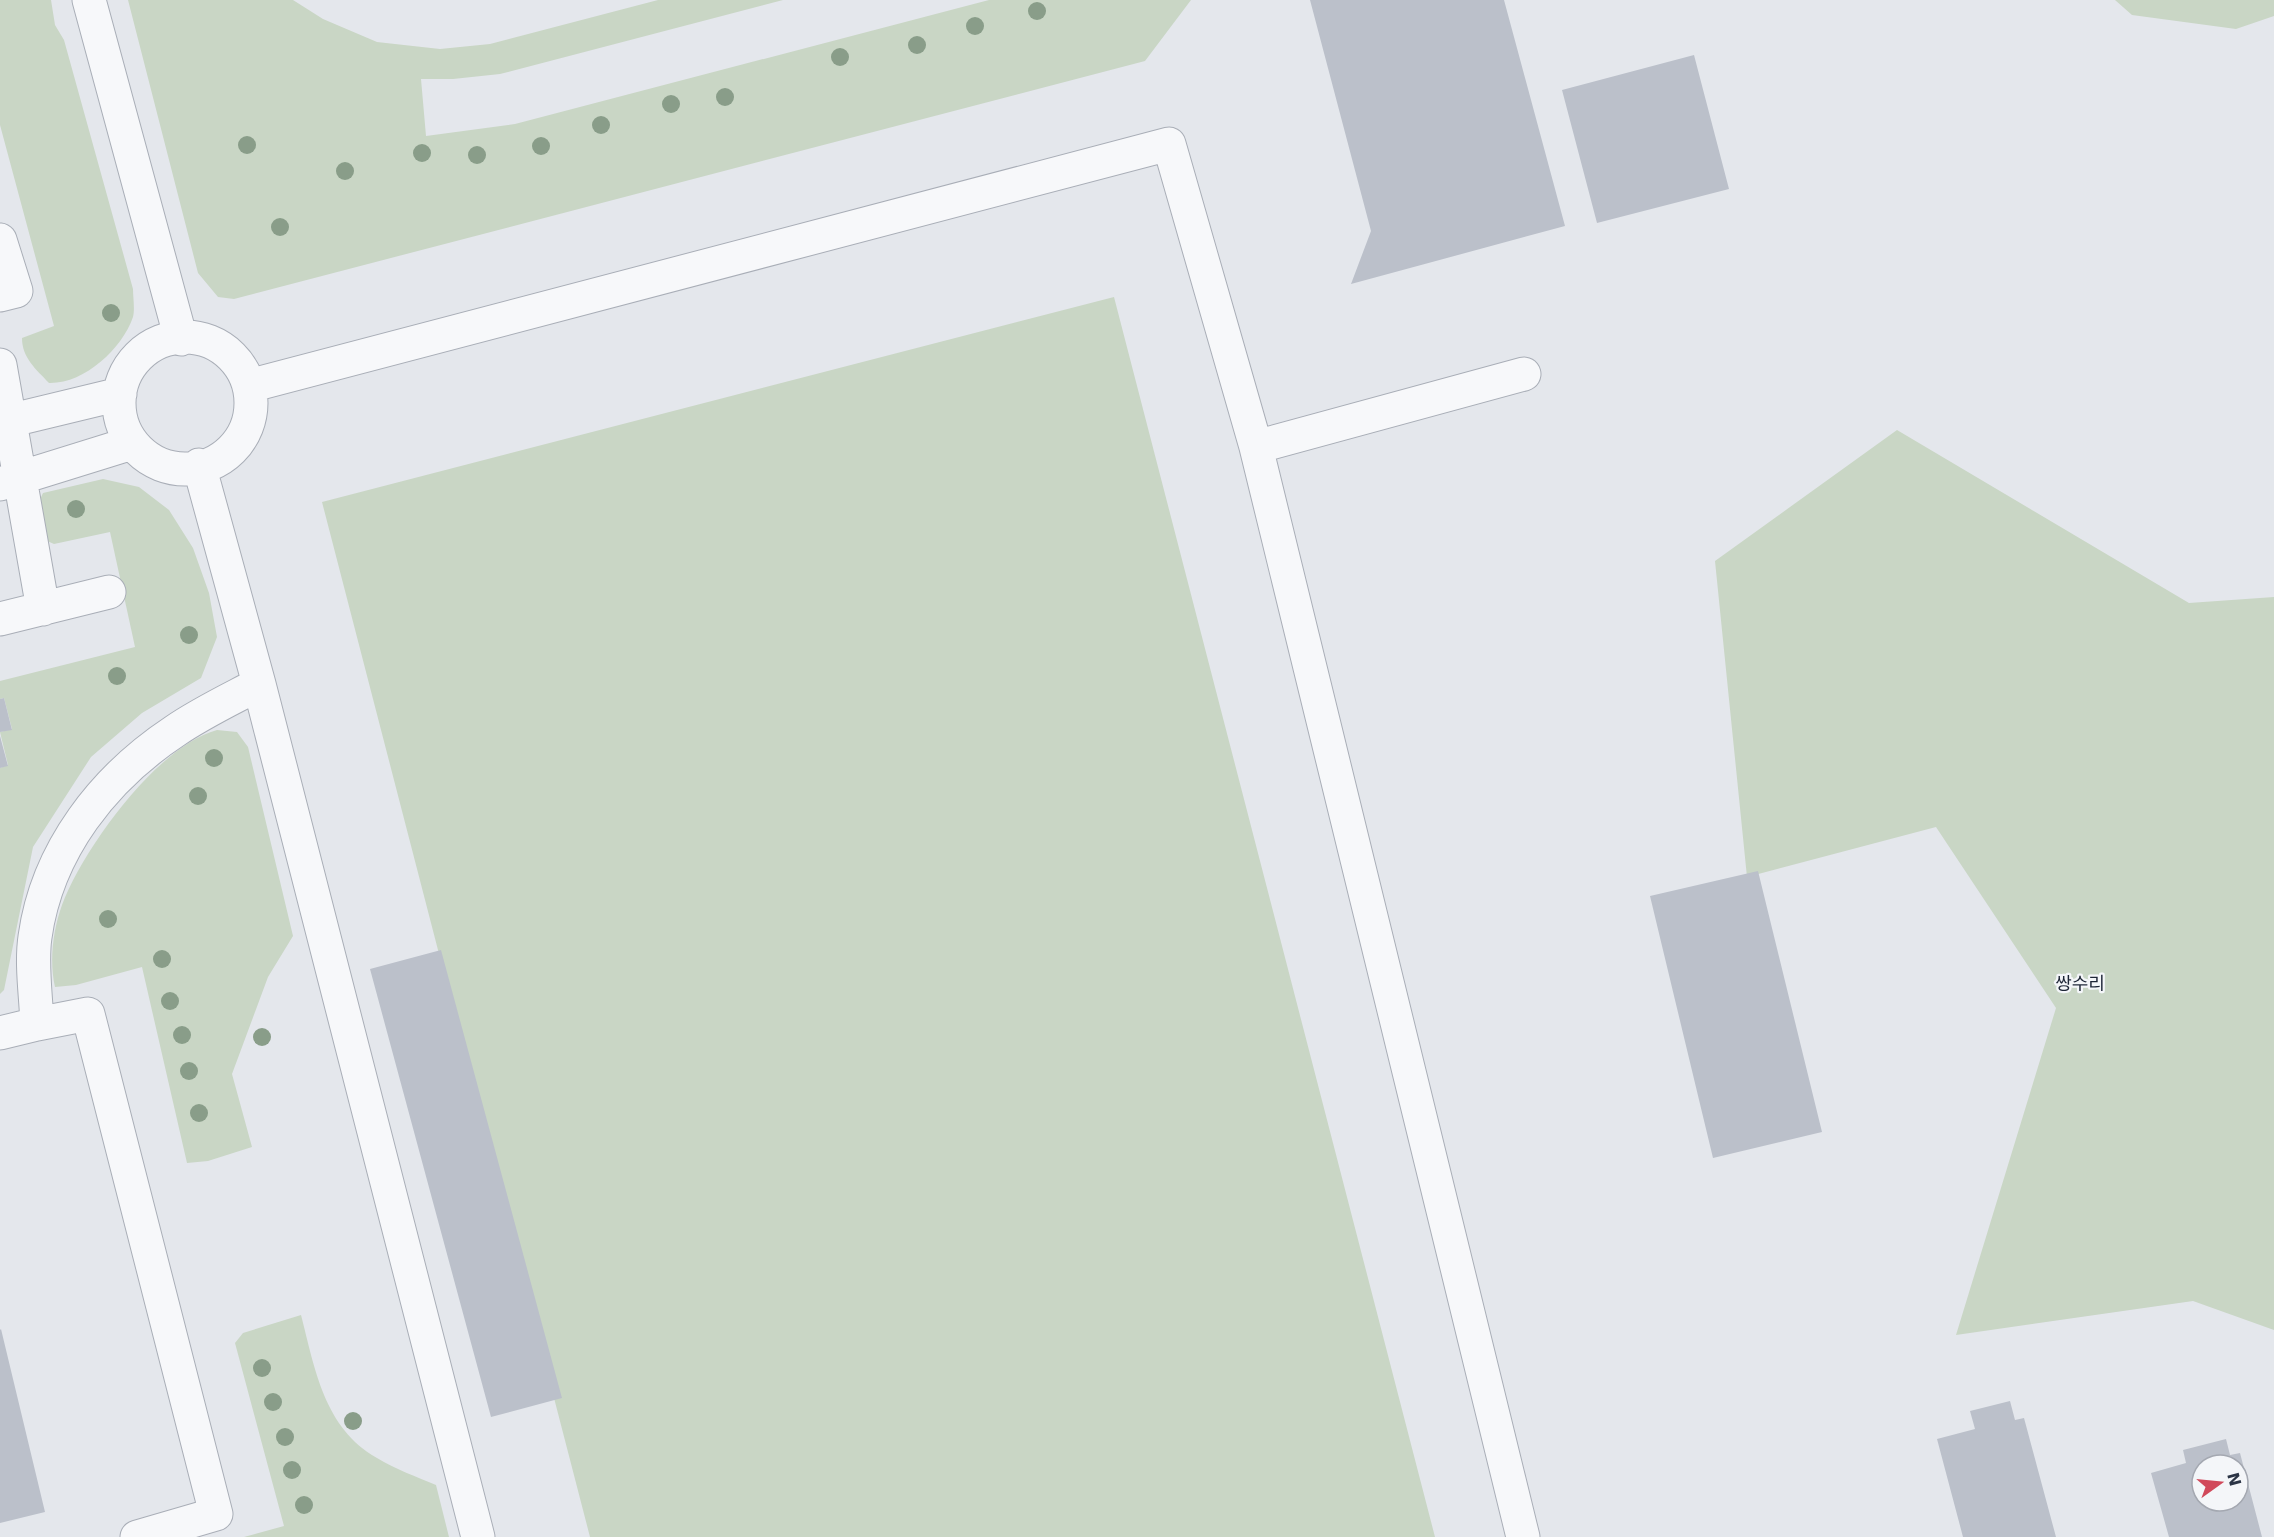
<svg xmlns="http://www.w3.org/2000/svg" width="2274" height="1537" font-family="'DejaVu Sans','Noto Sans KR',sans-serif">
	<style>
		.green { fill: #c9d6c5 }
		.building { fill: #bbc0ca; fill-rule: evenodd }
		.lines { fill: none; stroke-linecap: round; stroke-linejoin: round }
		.minor-casing { stroke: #a9aeb7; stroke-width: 35 }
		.minor { stroke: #f7f8fa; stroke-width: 33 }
		.tree { fill: #899d89 }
		.labels { text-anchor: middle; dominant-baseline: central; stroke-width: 4.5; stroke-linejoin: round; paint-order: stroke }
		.quarter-label { font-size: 18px; fill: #1d2536; stroke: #f4f6f9 }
	</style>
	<rect width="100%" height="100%" fill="#e4e7ec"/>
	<path class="green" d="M0 0H51L55 25 64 40 133 289C133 297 135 309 133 317 122 349 84 384 49 383 36 369 22 358 22 338L54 326 0 125Z
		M128 0H293L323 19 377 42 440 49 490 44 658 0H783L500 74 453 79H421L426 136 515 124 989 0H1191L1145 61 234 299 218 297 198 273Z
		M2115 0H2274V16L2236 29 2132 15Z
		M1114 297 1435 1537H590L322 502Z
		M1897 430 2189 603 2274 597V1330L2193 1301 1956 1335 2056 1008 1936 827 1747 877 1715 561Z
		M103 479 139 487 169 510 193 548 209 593 217 637 201 678 142 713 91 757 33 847 4 990 0 994V768L8 765 0 732 12 729 4 698 0 699V681L135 647 110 532 54 544 45 540 36 508 43 493Z
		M217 730 237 732 248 747 293 936 268 977 232 1074 252 1147 208 1161 187 1163 142 967 76 985 55 987C49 961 53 930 62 905 83 849 157 746 217 730Z
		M301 1315C315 1369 324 1428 377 1458 395 1469 417 1477 436 1485L449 1537H244L284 1526 235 1343 243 1333Z"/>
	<path class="building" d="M1310 0H1504L1565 226 1351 284 1371 231Z
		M1694 55 1729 189 1597 223 1562 90Z
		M4 698 12 730 0 732V699Z
		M0 736 8 766 0 768Z
		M1758 871 1822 1132 1713 1158 1650 896Z
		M441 950 562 1398 491 1417 370 969Z
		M1 1329 45 1512 0 1523V1330Z
		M2010 1401 2015 1420 2024 1418 2056 1537H1963L1937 1439 1975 1429 1970 1411Z
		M2226 1439 2230 1455 2240 1453 2262 1537H2169L2151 1473 2186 1463 2183 1450ZM2202 1465H2238V1501H2202Z"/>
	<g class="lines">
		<g class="minor-casing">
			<path id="minor" d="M89 0 181 339
				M0 240 16 291 0 295
				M119 403a66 66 0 1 1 132 0a66 66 0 1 1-132 0Z
				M0 365 43 609
				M249 386 1169 144 1256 447 1523 1537
				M0 423 120 394
				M1256 447 1524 374
				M199 465 259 684 478 1537
				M0 484 132 443
				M0 619 109 592
				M0 1033 37 1024
				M137 1537 216 1514 88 1014 37 1024C36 996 31 964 35 937 47 850 104 778 175 731 201 713 231 699 259 684"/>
		</g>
		<use href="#minor" class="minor"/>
	</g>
	<g class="tree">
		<circle cx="1037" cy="11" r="9"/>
		<circle cx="975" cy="26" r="9"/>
		<circle cx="917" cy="45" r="9"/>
		<circle cx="840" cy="57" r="9"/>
		<circle cx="725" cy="97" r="9"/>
		<circle cx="671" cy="104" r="9"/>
		<circle cx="601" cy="125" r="9"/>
		<circle cx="247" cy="145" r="9"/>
		<circle cx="541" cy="146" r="9"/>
		<circle cx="422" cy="153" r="9"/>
		<circle cx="477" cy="155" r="9"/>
		<circle cx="345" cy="171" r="9"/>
		<circle cx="280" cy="227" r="9"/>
		<circle cx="111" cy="313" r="9"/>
		<circle cx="76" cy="509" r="9"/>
		<circle cx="189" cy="635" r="9"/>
		<circle cx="117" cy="676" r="9"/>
		<circle cx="214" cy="758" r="9"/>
		<circle cx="198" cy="796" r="9"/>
		<circle cx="108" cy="919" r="9"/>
		<circle cx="162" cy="959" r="9"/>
		<circle cx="170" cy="1001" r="9"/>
		<circle cx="182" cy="1035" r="9"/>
		<circle cx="262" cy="1037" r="9"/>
		<circle cx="189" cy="1071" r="9"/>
		<circle cx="199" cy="1113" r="9"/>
		<circle cx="262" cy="1368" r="9"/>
		<circle cx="273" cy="1402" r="9"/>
		<circle cx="353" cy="1421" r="9"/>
		<circle cx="285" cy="1437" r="9"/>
		<circle cx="292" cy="1470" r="9"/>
		<circle cx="304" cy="1505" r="9"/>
	</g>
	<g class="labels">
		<g class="quarter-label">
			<text x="2080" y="983">쌍수리</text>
		</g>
	</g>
	<g transform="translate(2220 1483) rotate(75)"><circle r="28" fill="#f4f6f9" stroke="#a4a8b1" stroke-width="1.5"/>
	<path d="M0-4.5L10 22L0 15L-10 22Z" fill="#d1495b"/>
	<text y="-9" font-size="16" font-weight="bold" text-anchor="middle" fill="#2b3445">N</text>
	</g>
</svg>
